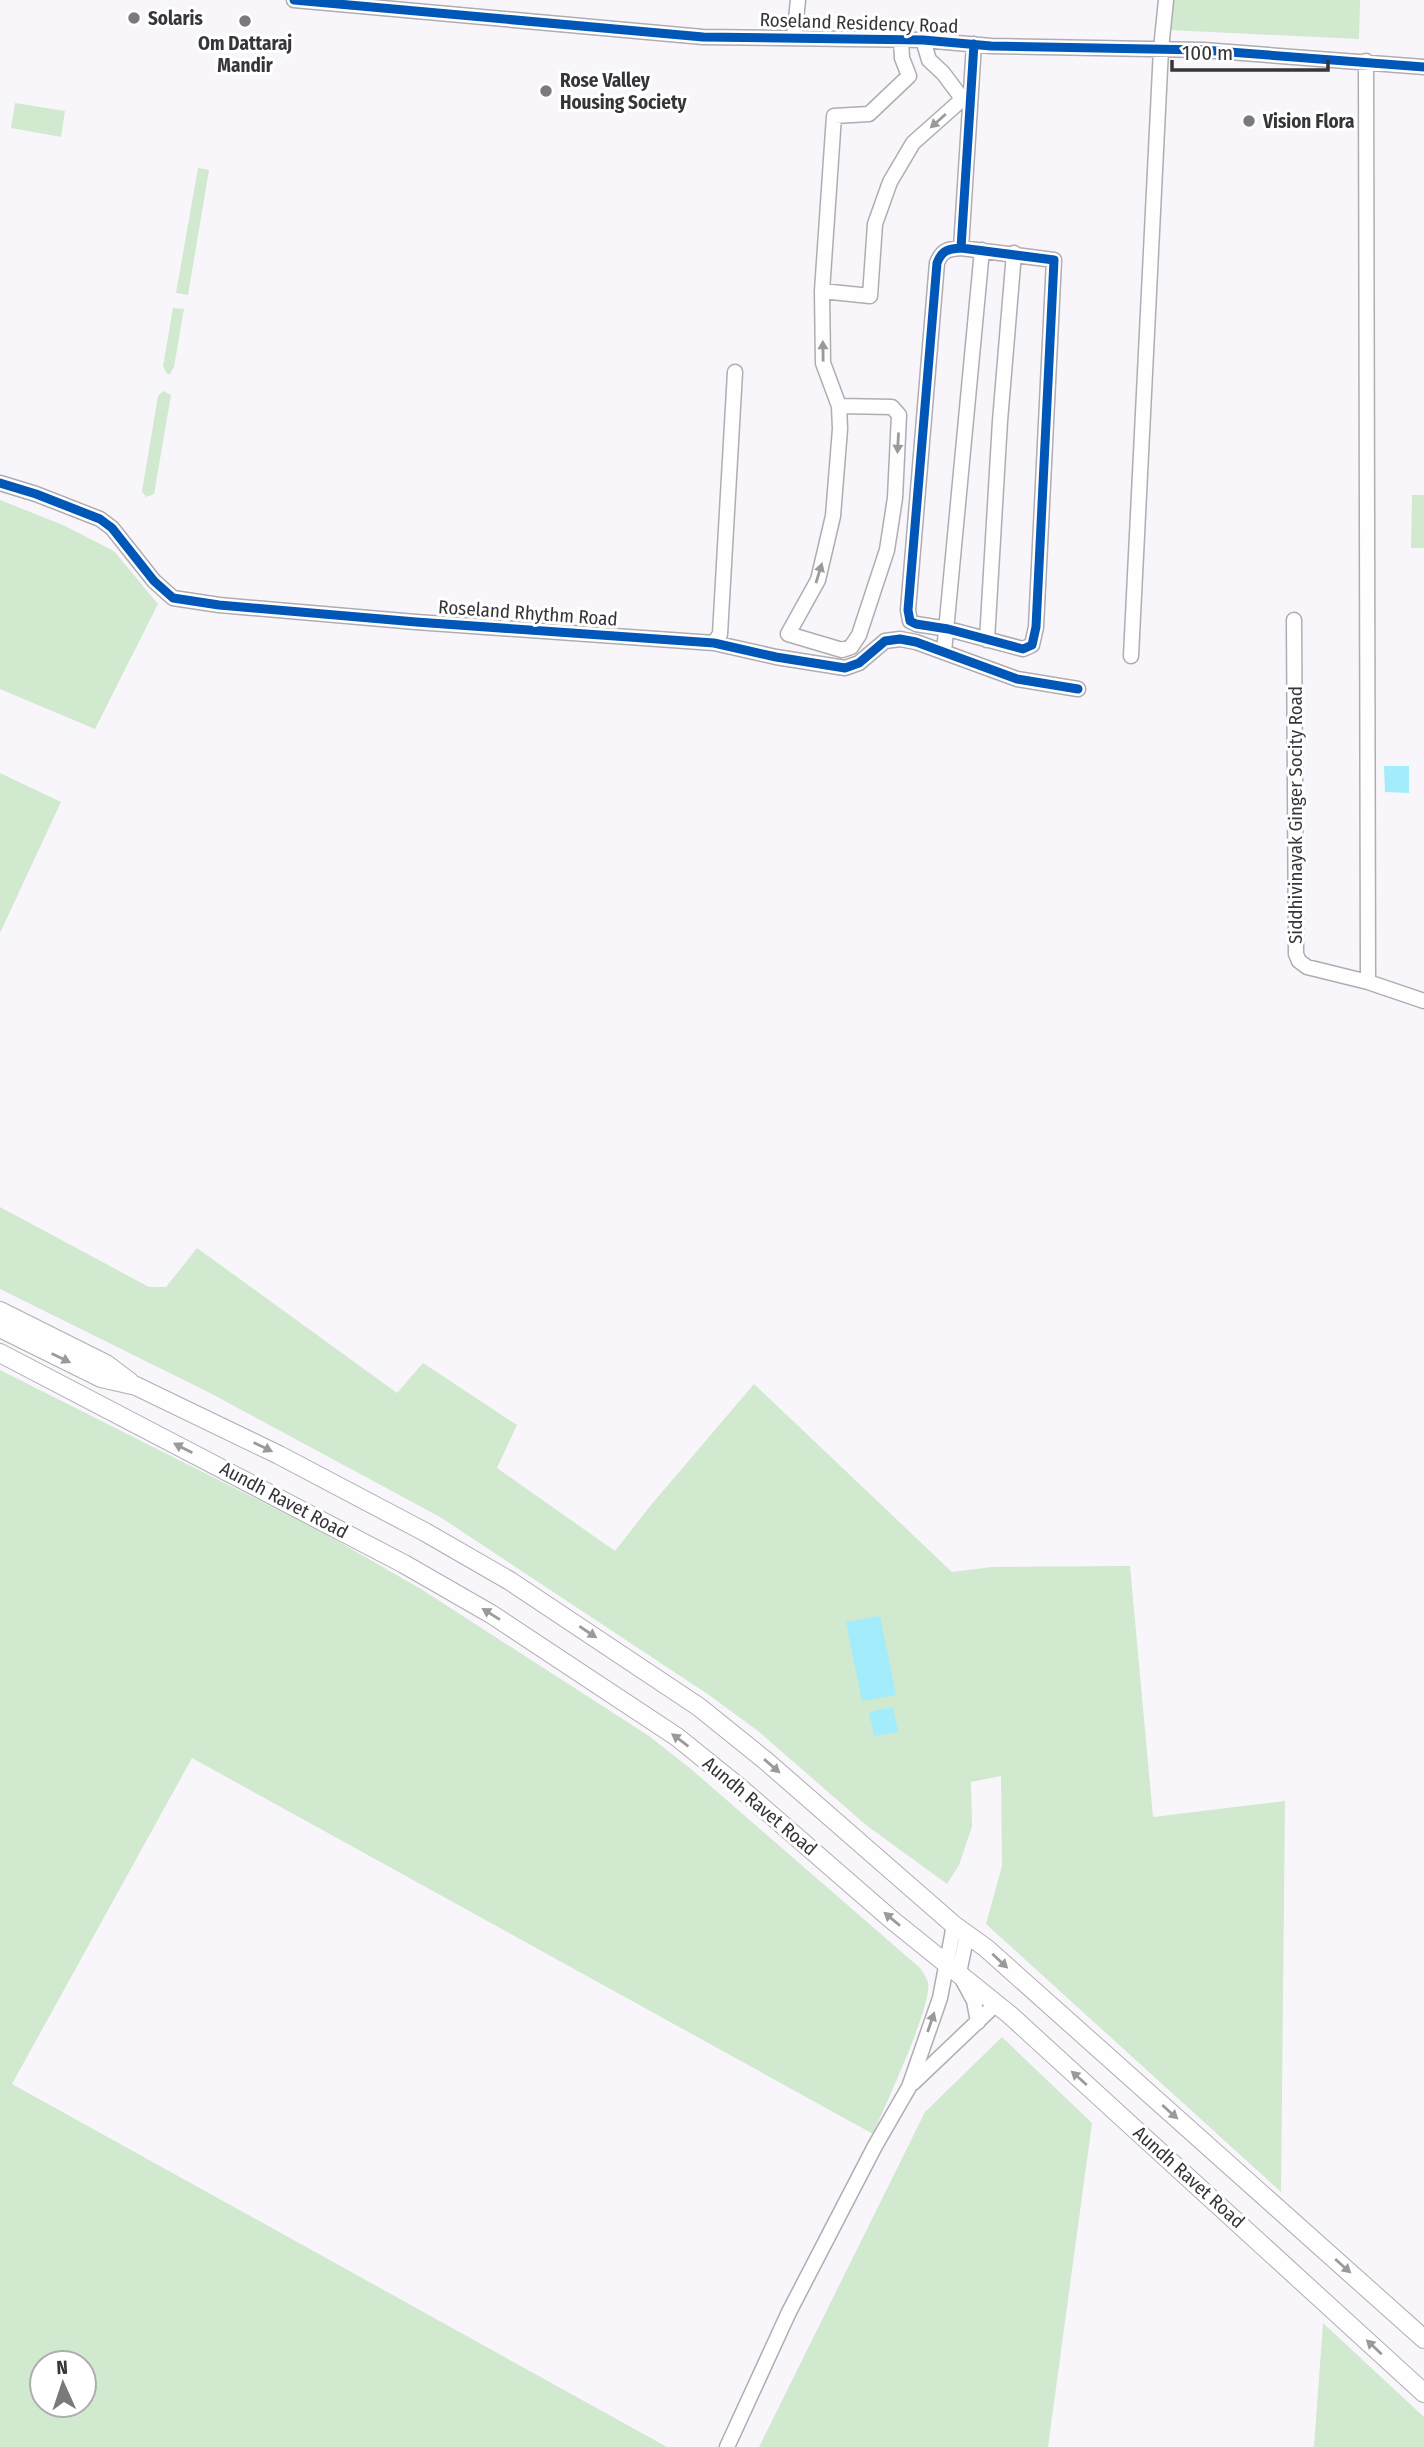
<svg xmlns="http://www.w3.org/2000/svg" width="1424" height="2447" font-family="'Fira Sans Condensed',sans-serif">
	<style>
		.green { fill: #d0e9cf; fill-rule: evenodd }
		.water { fill: #a2ecfb }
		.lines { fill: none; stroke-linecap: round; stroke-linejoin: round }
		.minor-casing { stroke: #afadb1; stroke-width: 17 }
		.major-casing { stroke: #afadb1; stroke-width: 20 }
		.minor { stroke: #fefefe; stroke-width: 14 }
		.major { stroke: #fefefe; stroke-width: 18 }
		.cycleway-casing { stroke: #fff; stroke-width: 13 }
		.cycleway { stroke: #0057b8; stroke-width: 9 }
		.oneway { fill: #9a9a9b }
		.poi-dot { fill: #7b797c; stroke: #fff; stroke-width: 2.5 }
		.labels { text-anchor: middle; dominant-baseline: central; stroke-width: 6; stroke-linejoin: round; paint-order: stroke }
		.poi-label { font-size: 19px; font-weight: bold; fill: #373538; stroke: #fff; text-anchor: start }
		.street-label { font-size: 19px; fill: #373538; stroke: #fff }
	</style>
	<rect width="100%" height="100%" fill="#f9f6fb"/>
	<path class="green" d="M1171 0H1360L1359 39 1169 30Z
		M15 103 65 111 61 137 11 128Z
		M198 168 209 170 188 295 176 293Z
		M173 308 184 309 174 367 170 374H167L163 366Z
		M163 391 171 395 154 494 146 497 142 491 158 396Z
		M1412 495H1424V548H1411Z
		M0 500 63 525 114 551 158 604 95 729 0 689Z
		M0 773 61 802 0 933Z
		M0 1207 149 1287H166L197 1248 397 1393 423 1363 517 1425 497 1468 615 1551 651 1505 754 1384 952 1572 992 1567 1130 1566 1153 1817 1285 1801 1281 2192 986 1924 1002 1866 1001 1776 971 1782 972 1827 959 1865 947 1884 866 1825 758 1731 709 1695 440 1517 208 1392 0 1289Z
		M0 1370 320 1531 421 1589 649 1736 691 1769 920 1968C923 1972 927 1978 928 1983 933 2004 884 2108 873 2134L192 1758 12 2084 667 2447H0ZM42 2363H84V2405H42Z
		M1002 2037 1092 2123 1048 2447H759L925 2112Z
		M1323 2323 1424 2417V2447H1314Z"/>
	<path class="water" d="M1384 766H1409V793L1385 792Z
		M880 1616 896 1695 862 1701 846 1622Z
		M893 1707 898 1732 874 1736 869 1712Z"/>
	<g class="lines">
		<g class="minor-casing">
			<path id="minor" d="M294 0 703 37 923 40 991 46 1203 50 1424 67
				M794 38 798 0
				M1366 61 1368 982
				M961 248C948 249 942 250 937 263L908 610 910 621 916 624 948 629 1023 649 1032 645 1036 627 1054 260 961 248 974 44
				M822 291 870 296 875 224 890 182 913 143 958 103 961 97 943 73 929 60 923 40
				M839 406 892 407 899 415 895 498 887 550 859 635 851 647 842 650 788 634 818 580 833 516 840 429 839 406 823 363 822 291 834 116 869 114 909 76 902 58 901 40
				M0 483 36 494 100 519 112 528 154 581 173 598 219 605 416 622 714 643 776 657 845 668 859 663 885 641 900 639 916 642 1017 679 1078 689
				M1294 620 1296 954 1299 961 1307 967 1368 982 1424 1001
				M987 640 1000 421 1014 253
				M714 643 720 634 735 372
				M944 652 982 250
				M1131 656 1161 49 1166 0
				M967 1934 959 1973 974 2001 978 2022
				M913 2083 996 2004
				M727 2447 789 2312 875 2146 909 2087 940 1998 954 1925"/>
		</g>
		<g class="major-casing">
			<path id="major" d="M0 1311 106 1364 130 1382
				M0 1328 101 1378 136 1386 279 1455 425 1532 510 1581 699 1707 766 1761 954 1925 986 1948 1424 2339
				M0 1353 404 1564 491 1614 677 1737 739 1787 892 1920 1010 2015 1424 2393"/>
		</g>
		<use href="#minor" class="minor"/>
		<use href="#major" class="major"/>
		<g class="cycleway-casing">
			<path id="cycleway" d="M294 0 703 37 923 40 991 46 1203 50 1424 67
				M961 248C948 249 942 250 937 263L908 610 910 621 916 624 948 629 1023 649 1032 645 1036 627 1054 260 961 248 974 44
				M0 483 36 494 100 519 112 528 154 581 173 598 219 605 416 622 714 643 776 657 845 668 859 663 885 641 900 639 916 642 1017 679 1078 689"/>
		</g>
		<use href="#cycleway" class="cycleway"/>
	</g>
	<defs><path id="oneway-solid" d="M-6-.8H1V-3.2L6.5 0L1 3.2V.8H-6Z" transform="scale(1.75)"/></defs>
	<g class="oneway">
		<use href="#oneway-solid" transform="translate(938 121) rotate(138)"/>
		<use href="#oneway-solid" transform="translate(823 351) rotate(-91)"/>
		<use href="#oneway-solid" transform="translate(898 443) rotate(93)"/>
		<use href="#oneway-solid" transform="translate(819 573) rotate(-73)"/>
		<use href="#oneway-solid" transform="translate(61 1358) rotate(26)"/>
		<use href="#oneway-solid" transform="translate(263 1447) rotate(26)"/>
		<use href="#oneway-solid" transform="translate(183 1448) rotate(-153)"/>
		<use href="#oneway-solid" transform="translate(491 1614) rotate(-148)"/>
		<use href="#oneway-solid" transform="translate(588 1632) rotate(34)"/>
		<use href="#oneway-solid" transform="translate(680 1740) rotate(-143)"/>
		<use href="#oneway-solid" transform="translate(772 1766) rotate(41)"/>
		<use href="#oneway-solid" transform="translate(892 1919) rotate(-140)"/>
		<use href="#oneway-solid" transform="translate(1000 1961) rotate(43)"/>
		<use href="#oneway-solid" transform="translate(931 2022) rotate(-71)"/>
		<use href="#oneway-solid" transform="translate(1079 2078) rotate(-138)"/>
		<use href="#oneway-solid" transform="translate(1170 2112) rotate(42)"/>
		<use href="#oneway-solid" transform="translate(1343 2266) rotate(42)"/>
		<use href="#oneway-solid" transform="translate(1374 2347) rotate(-137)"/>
	</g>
	<g class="poi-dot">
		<circle cx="134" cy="18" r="7"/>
		<circle cx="245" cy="21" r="7"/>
		<circle cx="546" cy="91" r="7"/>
		<circle cx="1249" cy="121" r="7"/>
	</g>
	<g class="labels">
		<g class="poi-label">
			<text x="148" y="18">Solaris</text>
			<text x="245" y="43" text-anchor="middle">Om Dattaraj<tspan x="245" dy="22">Mandir</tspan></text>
			<text x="560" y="80">Rose Valley<tspan x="560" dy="22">Housing Society</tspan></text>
			<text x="1263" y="121">Vision Flora</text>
		</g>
		<g class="street-label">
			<text transform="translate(859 23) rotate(2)">Roseland Residency Road</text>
			<text transform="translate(528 613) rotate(4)">Roseland Rhythm Road</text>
			<text transform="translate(1295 815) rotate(-90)">Siddhivinayak Ginger Socity Road</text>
			<text transform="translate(284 1500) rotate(28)">Aundh Ravet Road</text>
			<text transform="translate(760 1806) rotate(40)">Aundh Ravet Road</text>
			<text transform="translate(1189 2177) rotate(42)">Aundh Ravet Road</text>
		</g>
	</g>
	<g transform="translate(63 2384) rotate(357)"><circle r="33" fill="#ffffff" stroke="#afaeaf" stroke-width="2"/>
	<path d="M0-5L12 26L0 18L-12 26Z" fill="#7b797c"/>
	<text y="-10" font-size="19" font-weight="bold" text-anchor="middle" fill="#373538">N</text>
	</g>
	<path d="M1172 60v10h156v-10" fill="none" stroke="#373538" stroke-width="3.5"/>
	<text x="1182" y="60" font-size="21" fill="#373538" stroke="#ffffff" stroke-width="5" paint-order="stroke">100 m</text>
</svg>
